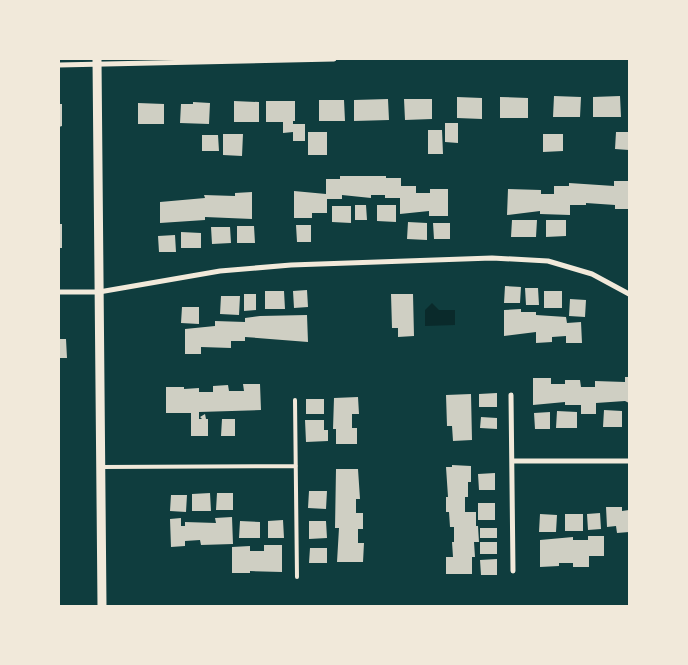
<svg xmlns="http://www.w3.org/2000/svg" width="688" height="665" font-family="Karla,sans-serif">
	<style>
		.water { fill: #0a2a2b }
		.building { fill: #cfcfc3 }
		.lines { fill: none; stroke-linecap: round; stroke-linejoin: round }
		.service { stroke: #f1e9da; stroke-width: 4 }
		.minor { stroke: #f1e9da; stroke-width: 5 }
		.tertiary { stroke: #f1e9da; stroke-width: 9 }
	</style>
	<rect width="100%" height="100%" fill="#0f3d3e"/>
	<path class="water" d="M432 303 439 310H455V325L425 326V310Z"/>
	<path class="building" d="M554 96 581 97 580 117H553Z
		M620 96 621 117H593V97Z
		M457 97 482 98V119L457 118Z
		M500 97 528 98V118H500Z
		M388 99 389 120 354 121V100Z
		M404 99H432V119L405 120Z
		M319 100H344L345 121H319Z
		M234 101 259 102V122H234Z
		M266 101H295V121H293V124H305V141H293V132L283 133V122H266Z
		M193 102 210 103 209 124 180 123 181 104H193Z
		M138 103 164 104V124H138Z
		M59 104H62V126L59 127Z
		M445 123H458V143L445 142Z
		M428 130H442L443 154H428Z
		M308 132H327V155H308Z
		M616 132H629V150L615 149Z
		M223 134H243L242 156 223 155Z
		M543 134H563V151L543 152Z
		M202 135H218L219 151H202Z
		M340 176H386V178H401V186H416V193H430V189H448V216H429V211L400 214V198H385V195H371V198L342 195V199H327V213H312V218H294V191L326 194V179H340Z
		M614 181H629V209H615V205L586 203V205H570V215L540 214V211L507 215 508 189 541 190V194H554V186H569V183L614 186Z
		M252 192V219L205 217V220L160 223V202L205 198 204 195 235 196V193Z
		M355 205H366L367 220H355Z
		M377 205H396V222L377 221Z
		M332 206H351V223L332 222Z
		M512 220H537L536 237H511Z
		M546 220H566V236L546 237Z
		M408 222 427 223V240L407 239Z
		M433 223H450V239H434Z
		M59 224H62V248H59Z
		M296 225H311V242H297Z
		M237 226H254L255 243H237Z
		M211 227H230L231 243 212 244Z
		M181 232 201 233V248H181Z
		M175 235 176 252H159L158 236Z
		M505 286 521 287 520 303H504Z
		M525 288H538L539 305H526Z
		M307 290 308 307 294 308 293 291Z
		M265 291H284L285 309H265Z
		M544 291H562V308H544Z
		M244 294H256V310L244 311Z
		M391 294H413L414 336 398 337V328H392Z
		M221 296H240L239 315 220 314Z
		M570 299 586 300 585 317 569 316Z
		M182 307H199V324L181 323Z
		M521 309V312H536V315L566 317 567 323 581 322 582 343H566V336L552 337V342L536 343V332L504 336V310Z
		M307 315 308 342 245 337V341H231V348L201 347V354H185V329L215 326V321L245 322V318L260 316Z
		M59 339H66L67 358H59Z
		M625 377H629V403L625 401 596 403V414H581V405H565V402L533 405V378H551V384H565V380H580L581 387H595V381L625 382Z
		M243 384H260L261 410 199 412V419H202L200 417 205 414 206 419H208V436H191V413H166V387H184V389L199 388V392H213V386L228 385 229 391H244Z
		M497 393V407H479V394Z
		M471 394 472 440 453 441 452 426H447L446 395Z
		M358 397 359 414H352V428H357V444H336V429H333L334 398Z
		M306 399H324V414H306Z
		M604 410 622 411V427H603Z
		M557 411 577 412V428H556Z
		M550 412V429H535L534 413Z
		M481 417 497 418V429L480 428Z
		M222 419H235V436H221Z
		M305 420H324V430H328V441L306 442Z
		M452 465 471 466V482H468V497H465V512H476V526H478L479 542H474L475 557H472V574H446V557H453L452 542H454V527H450L449 512H446V497H448L446 467H452Z
		M336 469H358L360 499H356V513H363V529H358V543H364L363 562H337L339 528H335Z
		M495 473V490H479L478 474Z
		M309 491H327L326 509 308 508Z
		M210 493 211 511H192V494Z
		M217 493H233V510H216Z
		M171 495H187L186 512 170 511Z
		M478 503H495V520H478Z
		M606 507H622V511L629 510V532L617 533 616 526 607 527Z
		M600 513 601 529 588 530 587 514Z
		M540 514 557 515 556 532H539Z
		M565 514H583V531H565Z
		M232 517 233 544 201 545 200 540 185 541V546L171 547 170 519 181 518V526H185V522L216 523 215 518Z
		M283 520 284 538H268V521Z
		M240 521 260 522V538H239Z
		M309 521H326L327 538 309 539Z
		M480 528H497V538H480Z
		M588 536H604V556H589V567H573V563H559V566L540 567V540L573 537V540H588Z
		M480 542H497V554H480Z
		M264 545H282V572L250 571V573H232V547L250 546V551H264Z
		M310 548H327V563H309Z
		M497 559V575H481L480 560Z"/>
	<g class="lines">
		<path class="service" d="M295 400 297 577
			M101 467 296 466"/>
		<path class="minor" d="M59 65 334 59
			M59 292H99L220 271 291 265 492 258 548 261 592 274 629 294
			M511 395 513 571
			M512 461H629"/>
		<path class="tertiary" d="M97 59 102 606"/>
	</g>
	<rect width="688" height="665" fill="none" stroke="#f1e9da" stroke-width="120"/>
</svg>
